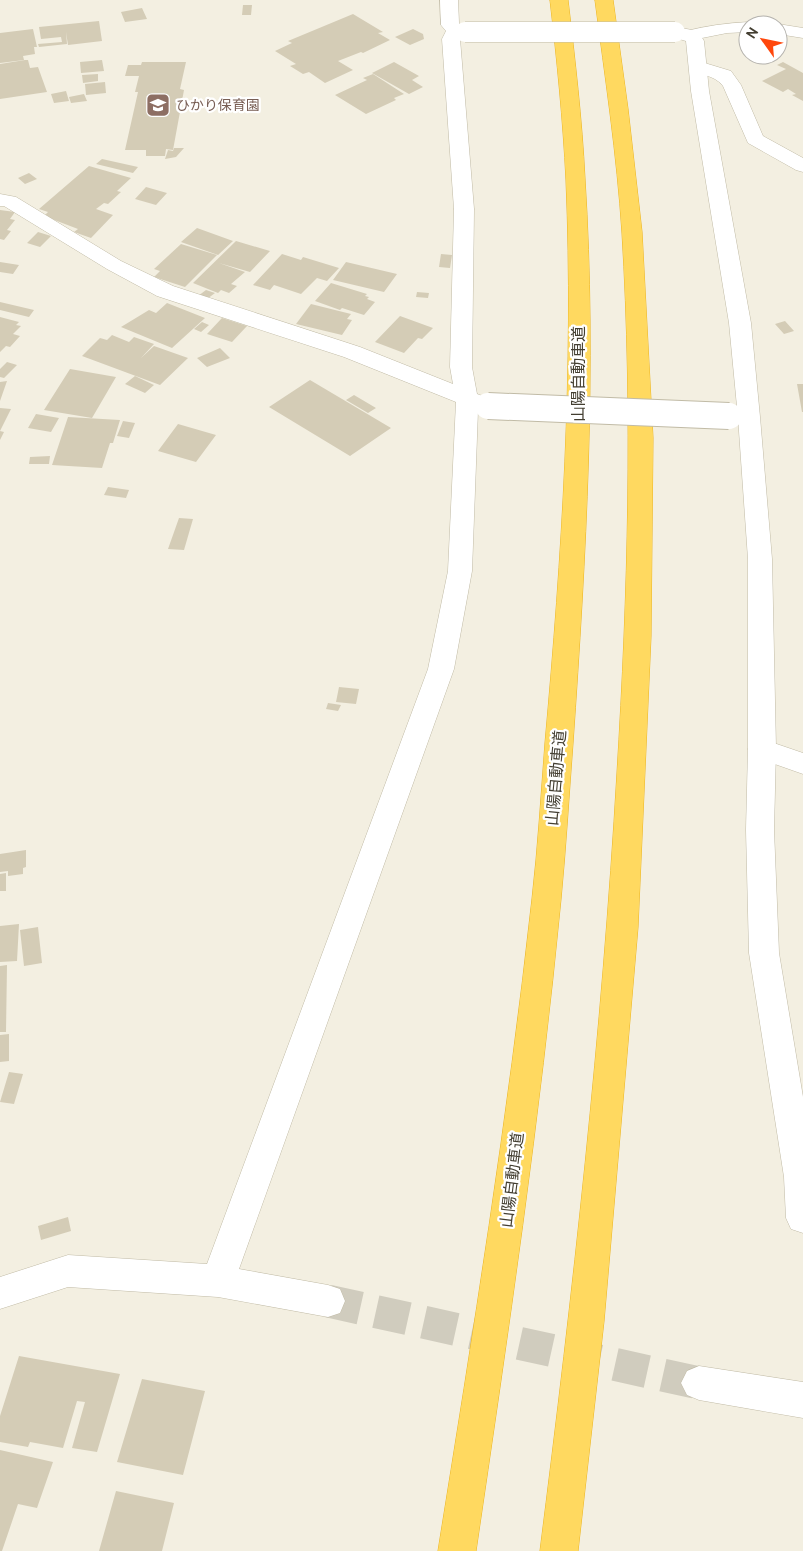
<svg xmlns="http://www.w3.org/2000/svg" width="803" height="1551" font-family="Cabin,'Noto Sans JP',sans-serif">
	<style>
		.building { fill: #d4ccb6 }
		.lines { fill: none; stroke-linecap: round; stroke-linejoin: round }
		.minor-tunnel { stroke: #d0ccbe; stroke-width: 33; stroke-dasharray: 33 16; stroke-linecap: butt }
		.minor-casing { stroke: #c1bba6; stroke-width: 1 }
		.tertiary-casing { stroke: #c1bba6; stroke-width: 1 }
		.motorway-casing { stroke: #ecb521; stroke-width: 1 }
		.minor { fill: #fff; fill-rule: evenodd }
		.tertiary { fill: #fff; fill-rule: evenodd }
		.motorway { fill: #ffd960; fill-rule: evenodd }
		.minor-bridge-casing { stroke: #c1bba6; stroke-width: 28; stroke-linecap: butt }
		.tertiary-bridge-casing { stroke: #c1bba6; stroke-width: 21; stroke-linecap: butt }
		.minor-bridge { stroke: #fff; stroke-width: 26 }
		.tertiary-bridge { stroke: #fff; stroke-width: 20 }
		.labels { text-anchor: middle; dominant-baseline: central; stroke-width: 4.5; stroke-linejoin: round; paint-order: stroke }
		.far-education-label { font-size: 14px; fill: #785e54; stroke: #fff; text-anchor: start }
		.street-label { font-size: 16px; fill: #443f32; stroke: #fff }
	</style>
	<rect width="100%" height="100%" fill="#f3efe1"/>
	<path class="building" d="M243 5H252L251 15H242Z
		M142 8 147 19 125 22 121 12Z
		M353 14 383 32 378 33 390 40 363 53 361 52 338 61 353 70 325 83 309 72 303 74 290 66 296 64 275 51 292 43 288 41Z
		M99 21 102 41 68 45 66 32 67 44 39 47 38 44 62 42 61 37 41 39 39 27Z
		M33 29 37 47H34L35 54 23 56 24 60 0 63V33Z
		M413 29 423 34 424 39 410 45 395 37Z
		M25 60H28L30 68 38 67 47 92 0 99V64Z
		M102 60 104 71 81 73 80 62Z
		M142 62H186L180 89 184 90 173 150 166 149 165 156H146V150H125L138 92H135L139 76H125L128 65H141Z
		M394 62 419 76 412 80 423 87 409 94 372 73Z
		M783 62 803 73V101L792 95 796 94 788 89 783 92 762 81 786 69 777 65Z
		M98 74V81L83 83 82 75Z
		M373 74 404 94 394 98 396 100 366 114 335 95 367 80 363 78Z
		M105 82 106 93 86 95 85 84Z
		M66 91 69 101 54 103 51 94Z
		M84 94 87 101 71 103 69 97Z
		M174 148H184L176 157 165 159 168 150 173 151Z
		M102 159 138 167 133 173 96 164Z
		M89 166 131 178 117 191 121 192 108 204 104 203 96 209 113 215 91 238 74 232 78 229 44 216 48 212 39 209Z
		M29 173 37 179 25 184 18 178Z
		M146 187 167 193 156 205 135 199Z
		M0 210 15 212 10 219 15 220 7 230 11 231 4 240 0 239Z
		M197 228 233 241 218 255 181 242Z
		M38 232 51 236 40 247 27 243Z
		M236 241 270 251 250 272 219 263 245 272 231 284 237 286 229 293 221 290 218 293 193 283Z
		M181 244 217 255 185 287 154 277 160 271 154 269Z
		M282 254 301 260 303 257 339 268 327 281 317 278 301 294 274 285 270 290 253 285Z
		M441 254 452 255 450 268 439 267Z
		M0 262 19 265 13 274 0 272Z
		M346 262 397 274 384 292 333 280Z
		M331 283 367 294 365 296 369 297 367 299 375 302 364 315 342 308 340 310 315 301Z
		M206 290 215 293 207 299 198 296Z
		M417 292 429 293 428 298 416 297Z
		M0 302 34 310 29 317 0 310Z
		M167 303 205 318 172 348 121 327 149 310 156 313Z
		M311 304 351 314 347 319 352 320 342 335 296 324Z
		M400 316 433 328 422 339 418 338 404 353 375 342Z
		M0 317 19 322 16 325 21 326 13 334 20 336 10 347 6 346 0 352Z
		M222 318 247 326 232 342 207 334Z
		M785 321 794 331 784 334 775 324Z
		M202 322 209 325 201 332 194 329Z
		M112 335 129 342 134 337 154 344 141 358 154 346 188 358 160 385 82 356 100 338 107 340Z
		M220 348 230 358 207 367 197 358Z
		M7 362 17 365 4 378 0 377V369Z
		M70 369 116 377 92 418 44 410Z
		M135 376 154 385 145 393 125 384Z
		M310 380 391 428 350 456 269 407Z
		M7 381 0 401V382Z
		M797 384H803V412H802Z
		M354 395 376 408 368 413 346 400Z
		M0 408 11 409 0 431 4 432 0 440Z
		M36 414 59 418 51 432 28 428Z
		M68 417 120 420 113 443H110L102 468 52 465Z
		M123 421 135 423 129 438 117 436Z
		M178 424 216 435 196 462 158 451Z
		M50 456 49 464H29L30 457Z
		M108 487 129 490 126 498 104 495Z
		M179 518 193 519 184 550 168 549Z
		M339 687 359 689 356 704 336 702Z
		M328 703 341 705 338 711 326 709Z
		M26 850V867L23 868V874L8 876V871L0 872V854Z
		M6 873V891H0V874Z
		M19 924 17 961 0 962V926Z
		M38 927 42 963 24 966 20 930Z
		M7 965 6 1032H0V966Z
		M9 1034V1061L0 1062V1035Z
		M9 1072 23 1074 14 1104 0 1102Z
		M68 1217 71 1231 41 1240 38 1226Z
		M19 1356 120 1374 97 1452 72 1448 85 1402 77 1401 63 1448 30 1442 28 1447 0 1442V1416Z
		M142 1379 205 1391 183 1475 117 1462Z
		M0 1450 53 1462 37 1508 18 1504 2 1551H0Z
		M116 1491 174 1503 162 1551H99Z"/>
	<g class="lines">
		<path class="minor-tunnel" d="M328 1301 699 1383"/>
		<g class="minor-casing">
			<path id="minor" d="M748 22 756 25H748V32L727 33 692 40 686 39 683 35 686 31C706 26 727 23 748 22Z
				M778 24 803 28V38L778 34V25H772Z
				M698 61 731 71 741 85 763 136 803 158V172L796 170 748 143 723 86C712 72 696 77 689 67L691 63Z
				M0 194 16 197 121 261 173 286 360 347 453 384 450 367 454 209 457 205 464 203 471 205 474 209 472 367 477 394 488 398 491 403 488 408 478 410 472 571 454 669 239 1269 328 1285 340 1289 345 1301 340 1313 328 1317 218 1297 68 1287 0 1309V1277L68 1255 207 1264 428 669 448 571 456 402 344 357 157 296 107 269 4 206H0Z
				M762 739 803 753V774L752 756 748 749 752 742Z
				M699 1366 803 1382V1418L699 1400 687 1395 681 1383 687 1371Z"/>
		</g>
		<g class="tertiary-casing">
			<path id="tertiary" d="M440 0H458L459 23 465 30 460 39 474 209 471 213 464 215 457 213 454 209 442 39 446 31 441 25Z
				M675 27 698 31 704 41 709 91 751 323 760 417 772 559 776 749 774 830 779 953 803 1097V1233L791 1229 786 1218 784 1177 749 953 746 830 748 749V559L738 417 729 323 691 91 686 41 669 36 666 32 669 28Z"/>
		</g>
		<g class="motorway-casing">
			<path id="motorway" d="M550 0H568C575 60 582 119 585 179 597 367 586 555 573 743 569 795 566 847 561 899 540 1117 508 1334 476 1551H438C473 1334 508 1117 532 899 538 847 541 795 545 743 562 556 574 368 566 180 563 120 557 60 550 0Z
				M595 0H613L628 109 642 232 653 438 651 636 638 927 604 1321 578 1551H540C573 1292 602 1033 617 773 628 593 633 413 622 233 617 155 605 77 595 0Z"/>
		</g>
		<use href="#minor" class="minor"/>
		<use href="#tertiary" class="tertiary"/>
		<use href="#motorway" class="motorway"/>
		<g class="minor-bridge-casing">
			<path id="minor-bridge" d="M488 406 729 416"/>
		</g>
		<g class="tertiary-bridge-casing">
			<path id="tertiary-bridge" d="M465 32H675"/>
		</g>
		<use href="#minor-bridge" class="minor-bridge"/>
		<use href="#tertiary-bridge" class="tertiary-bridge"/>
	</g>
	<defs>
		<g id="school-square" transform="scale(1.25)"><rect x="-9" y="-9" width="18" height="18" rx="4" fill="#8d6e63" stroke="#fff"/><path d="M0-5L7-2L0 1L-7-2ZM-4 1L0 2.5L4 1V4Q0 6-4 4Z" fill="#fff"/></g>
	</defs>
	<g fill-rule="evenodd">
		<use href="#school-square" x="158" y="105"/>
	</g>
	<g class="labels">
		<g class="far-education-label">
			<text x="176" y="105">ひかり保育園</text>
		</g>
		<g class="street-label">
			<text transform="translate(578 374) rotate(-90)">山陽自動車道</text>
			<text transform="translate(556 778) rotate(-85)">山陽自動車道</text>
			<text transform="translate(512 1180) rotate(-83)">山陽自動車道</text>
		</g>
	</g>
	<g transform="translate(763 40) rotate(303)"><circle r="24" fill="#ffffff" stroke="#b4b2ad"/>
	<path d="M0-4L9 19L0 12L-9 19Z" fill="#ff470c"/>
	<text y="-8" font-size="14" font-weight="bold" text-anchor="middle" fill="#443f32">N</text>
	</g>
</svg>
